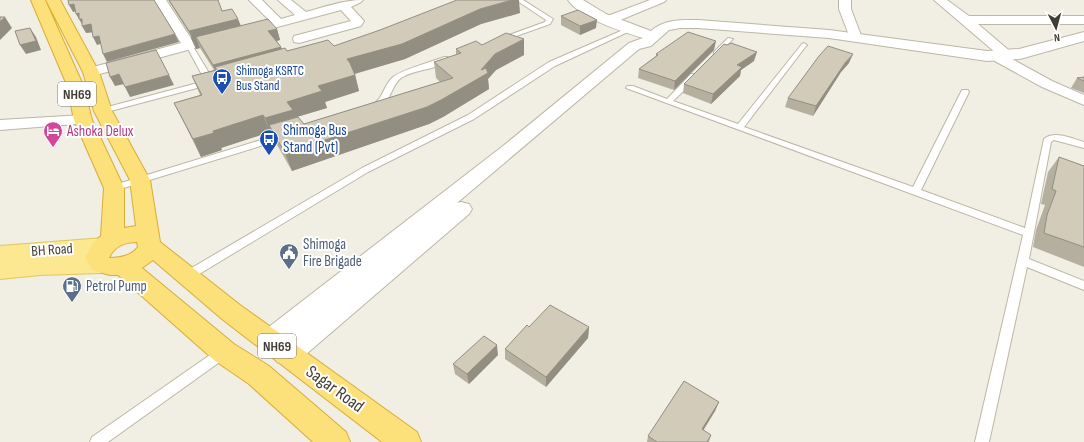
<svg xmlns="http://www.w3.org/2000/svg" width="1084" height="442" font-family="'Sofia Sans Condensed',sans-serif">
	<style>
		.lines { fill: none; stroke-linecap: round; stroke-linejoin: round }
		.service-casing { stroke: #bcb7a6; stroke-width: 2 }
		.minor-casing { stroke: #bcb7a6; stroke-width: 2 }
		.tertiary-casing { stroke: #bcb7a6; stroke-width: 2 }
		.primary-casing { stroke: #e1c661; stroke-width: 2 }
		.trunk-casing { stroke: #daad34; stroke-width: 2 }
		.service { fill: #fff; fill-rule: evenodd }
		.minor { fill: #fff; fill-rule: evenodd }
		.tertiary { fill: #fff; fill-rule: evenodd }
		.primary { fill: #fce891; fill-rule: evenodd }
		.trunk { fill: #fce07a; fill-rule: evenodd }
		.wall { fill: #b5af9f }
		.shaded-wall { fill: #938e82 }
		.building { fill: #d2cbb9; stroke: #938e82 }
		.labels { text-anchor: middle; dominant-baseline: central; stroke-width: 4; stroke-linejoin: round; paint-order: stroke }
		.far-transit-label { font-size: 13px; fill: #164399; stroke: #fff; text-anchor: start }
		.shield { fill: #fff; stroke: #7b7870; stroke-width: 1 }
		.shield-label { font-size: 14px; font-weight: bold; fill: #433e33 }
		.transit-label { font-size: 15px; fill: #164399; stroke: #fff; text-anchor: start }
		.hotel-label { font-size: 15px; fill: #b23c85; stroke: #fff; text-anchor: start }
		.service-label { font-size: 15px; fill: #4e5e75; stroke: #fff; text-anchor: start }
		.street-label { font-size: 15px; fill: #433e33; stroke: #fff }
		.near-street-label { font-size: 18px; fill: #433e33; stroke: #fff }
	</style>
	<rect width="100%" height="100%" fill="#f1eee3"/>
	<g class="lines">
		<g class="service-casing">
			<path id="service" d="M516 0H523L553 19 550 24 502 41H498V39L545 22 546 20Z
				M630 27 633 29 632 30 555 66 474 119 368 172 191 279 187 280 183 279 182 276 183 273 362 168 468 115 549 62Z
				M728 38 733 39 718 54H714V52Z
				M189 43 192 45 209 73 208 75H205L201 73 186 45Z
				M804 43 807 45 806 46 744 127 913 187 961 92 962 90H968L969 92 921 190 1025 228 1044 139C1054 130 1073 139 1084 142V148L1054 140 1051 142 1029 259 1084 281V290L1027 267 989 442H975L1023 235 626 88 627 86H633L667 99 691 74H697V78L673 101 738 124 802 44Z
				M444 57H447L451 59C438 70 415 69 401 78 390 86 389 112 372 109V105C383 99 383 87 392 78 400 70 432 62 444 57Z
				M209 80 213 82 212 84 103 113 99 111 100 109Z
				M287 132 291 135 290 137 117 190H111L109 188 111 186Z
				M224 347 228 348 230 352 228 356 108 442H90L92 437 220 348Z"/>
		</g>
		<g class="minor-casing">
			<path id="minor" d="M154 0H166L192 40 219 33 224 34 225 37 224 40 96 75 91 76 86 75 84 72 86 69 181 43Z
				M249 0H262L281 19 295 15 278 0H291L306 12C325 7 343 0 363 0L361 2 351 7 364 21 361 26 299 43 294 42 293 39 294 36 351 21 341 10 247 35 243 34 241 31 243 28 270 21Z
				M650 0H666L664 2 613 23H605L603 20 605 17Z
				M839 0H851V9L862 38 861 41H851L850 38 839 9Z
				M934 0H947L969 16H1084V24H978L1012 53 1014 56 1012 59 1052 81 1084 95V105L1042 87 993 60 991 57 996 53Z
				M83 115 89 117 91 120 89 123 0 130V120Z"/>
		</g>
		<g class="tertiary-casing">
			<path id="tertiary" d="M568 0H583L606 14 651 31C665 19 680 20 698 20L829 30 987 51 1019 49 1084 32V41L1020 59 987 61 829 38 698 28H680L669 30 651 46 639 49 457 203 461 202 469 204 472 209 469 214 297 362 287 365 277 362 273 354 275 350 270 352 261 349 257 341 261 333 503 146 629 43 643 38C621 31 581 19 568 0Z"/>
		</g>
		<g class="primary-casing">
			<path id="primary" d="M104 238 112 240 115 246 112 252 104 254 83 256 100 255 108 258 112 264 108 270 100 273 40 275 0 279V246Z"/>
		</g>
		<g class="trunk-casing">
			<path id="trunk" d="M31 0H45L83 85 92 120 124 188V228L136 226 130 180 94 111 83 72 46 0H60L99 72 112 111 150 180 160 242 240 305 417 432 421 442H382L222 319 153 260 142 268 234 344 269 366 346 432 350 442H313L249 384 214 360 118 275H110L92 270 85 258 93 243 101 236 104 188 74 120 67 85ZM137 242 138 247C131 256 120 258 109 258 114 246 126 242 137 242Z"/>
		</g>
		<use href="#service" class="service"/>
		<use href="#minor" class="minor"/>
		<use href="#tertiary" class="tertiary"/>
		<use href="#primary" class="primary"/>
		<use href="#trunk" class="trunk"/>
	</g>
	<path class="wall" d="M168 0H218L222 11 240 26 277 29 280 40 277 41 281 47 282 49 287 51 334 46 520 13 481 24 405 59 355 74 359 91 325 102 327 108 297 117 304 124 440 82 436 78 434 62 456 55V49L482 45 524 55 496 70 488 79 489 89 443 117 429 124 292 171 276 143 273 135H271L270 132 221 148 222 150 201 157 174 103 200 95 192 76 214 70 200 48 196 49 191 38H192Z
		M561 16 596 28 580 35 561 25Z
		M714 50 674 90 638 78 639 69 656 56V54Z
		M754 61 741 70 740 76 711 104 683 93 684 84Z
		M849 63 841 72 813 116 785 107 788 98Z
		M1084 77V93L1071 88 1077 78Z
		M1059 157 1084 166V267L1033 247 1036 230 1045 205 1041 204 1048 172Z
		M529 327H589L588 338 546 387 505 359V349Z
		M498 355 469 384 455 374 453 364Z
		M719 402 715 411 703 430 711 435 709 442H647L648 436Z"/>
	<path class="shaded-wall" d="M512 0H519L520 13 481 24 405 59 350 75 347 59 480 9Z
		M74 4 78 11 73 12 69 5Z
		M79 13 91 24 96 32 86 33 82 26H83L76 14Z
		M5 17 12 28 0 40V22Z
		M238 19 241 26 196 38 200 48 196 49 191 38H192L189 31Z
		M597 20 596 28 580 35V26Z
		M30 28 36 37 41 50 26 54 20 45Z
		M277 29 280 40 272 42 268 31Z
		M175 34 179 42 107 62 103 54Z
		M99 36 103 43 97 45 93 37Z
		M524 39V55L496 70 488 79 489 89 443 117 429 124 292 171 285 153 481 70 495 54Z
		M716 41 714 50 674 90 675 81Z
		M281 47 285 58 215 67 218 76H217L213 65Z
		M757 52 754 61 741 70 740 76 711 104 713 94 737 65Z
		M853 54 849 63 841 72 813 116 816 106 845 63Z
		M119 74 124 84 115 86 110 77Z
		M169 75 174 85 130 97 125 87Z
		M355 75 359 91 325 102 327 108 269 125 273 135H271L265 118 287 102 318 86Z
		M263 115 270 132 221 148 222 150 201 157 193 139 213 131Z
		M589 327 588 338 546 387V377Z
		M497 345 498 355 469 384 467 374Z
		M719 402 715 411 698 439 702 429Z"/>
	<path class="building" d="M68 0H154L175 34 103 54 99 36 93 37 91 24 82 26V19H79V13L76 14 74 4 69 5Z
		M169 0H218L222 11 232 9 238 19 189 31Z
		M457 0H512L480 9 402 44 347 59 350 63 355 75 318 86 322 91 287 102 293 110 265 118 263 115 213 131 214 133 193 139 174 103 202 95 192 76 217 70 215 67 285 48 287 51 328 40 334 46 380 30Z
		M578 10 597 20 580 26 561 16Z
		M0 17H5L0 22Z
		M268 19 277 29 268 31 281 47 213 65 196 37 191 38Z
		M30 28 36 41 20 45 15 31Z
		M688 32 716 41 675 81 639 69 658 55 656 54Z
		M506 33 524 39 495 54 481 70 486 68 488 73 441 100 427 107 285 153 269 125 298 117 304 124 453 78 434 62 461 53 456 49 476 41 482 45Z
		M731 43 757 52 737 65 742 67 713 94 684 84 724 44 727 45Z
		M828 46 853 54 845 63 816 106 788 98 819 56Z
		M156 50 169 75 125 87 119 74 110 77 106 63Z
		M1084 77V81L1077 78Z
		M1059 157 1084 166V247L1044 233 1047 215 1056 191 1052 189Z
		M550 305 589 327 546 377 505 349 527 325 529 327Z
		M484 336 497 345 467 374 453 364Z
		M684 381 719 402 702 429 711 435 707 442H657L648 436Z"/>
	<defs>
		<g id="bus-pin" transform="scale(1)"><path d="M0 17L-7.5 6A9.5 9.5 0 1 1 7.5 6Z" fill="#1a4fb4" stroke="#fff"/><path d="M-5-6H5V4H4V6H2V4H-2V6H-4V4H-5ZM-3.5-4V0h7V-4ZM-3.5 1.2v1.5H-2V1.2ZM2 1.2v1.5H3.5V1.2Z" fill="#fff"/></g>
		<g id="hotel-pin" transform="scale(1)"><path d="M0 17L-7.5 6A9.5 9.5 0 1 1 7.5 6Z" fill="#d1479c" stroke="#fff"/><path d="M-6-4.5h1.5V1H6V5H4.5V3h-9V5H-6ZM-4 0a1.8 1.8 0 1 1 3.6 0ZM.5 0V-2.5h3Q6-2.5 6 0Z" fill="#fff"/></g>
		<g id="civic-pin" transform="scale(1)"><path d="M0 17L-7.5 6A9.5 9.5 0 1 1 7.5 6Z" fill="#5c6f8a" stroke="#fff"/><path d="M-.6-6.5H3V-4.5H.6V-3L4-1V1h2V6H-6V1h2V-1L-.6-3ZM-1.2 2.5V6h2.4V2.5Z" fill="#fff"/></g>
		<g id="fuel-pin" transform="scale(1)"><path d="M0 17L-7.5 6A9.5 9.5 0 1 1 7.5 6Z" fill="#5c6f8a" stroke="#fff"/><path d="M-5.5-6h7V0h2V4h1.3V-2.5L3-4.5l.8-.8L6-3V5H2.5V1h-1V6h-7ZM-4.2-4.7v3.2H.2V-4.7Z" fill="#fff"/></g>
	</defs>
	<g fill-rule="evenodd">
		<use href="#bus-pin" x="222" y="78"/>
		<use href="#hotel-pin" x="53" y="131"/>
		<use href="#bus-pin" x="269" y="139"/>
		<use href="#civic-pin" x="289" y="253"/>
		<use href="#fuel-pin" x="72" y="286"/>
	</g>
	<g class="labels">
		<g class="far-transit-label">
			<text x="236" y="71">Shimoga KSRTC<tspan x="236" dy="15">Bus Stand</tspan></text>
		</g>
		<g class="shield">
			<rect x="58" y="82" width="38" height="24" rx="3"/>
			<rect x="258" y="334" width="38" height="24" rx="3"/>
		</g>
		<g class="shield-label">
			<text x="77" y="94">NH69</text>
			<text x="277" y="346">NH69</text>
		</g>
		<g class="transit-label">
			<text x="283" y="130">Shimoga Bus<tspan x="283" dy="17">Stand (Pvt)</tspan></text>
		</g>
		<g class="hotel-label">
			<text x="67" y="131">Ashoka Delux</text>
		</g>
		<g class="service-label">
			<text x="303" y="244">Shimoga<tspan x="303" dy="17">Fire Brigade</tspan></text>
			<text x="86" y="286">Petrol Pump</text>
		</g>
		<g class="street-label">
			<text transform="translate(52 250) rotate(-4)">BH Road</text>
		</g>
		<g class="near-street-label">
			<text transform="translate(335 389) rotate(36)">Sagar Road</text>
		</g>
	</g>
	<g transform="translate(1056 28) rotate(174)" stroke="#ffffff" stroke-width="3" paint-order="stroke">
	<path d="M0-3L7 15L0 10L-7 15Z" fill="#433e33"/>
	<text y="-6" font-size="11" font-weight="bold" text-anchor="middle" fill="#433e33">N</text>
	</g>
</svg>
